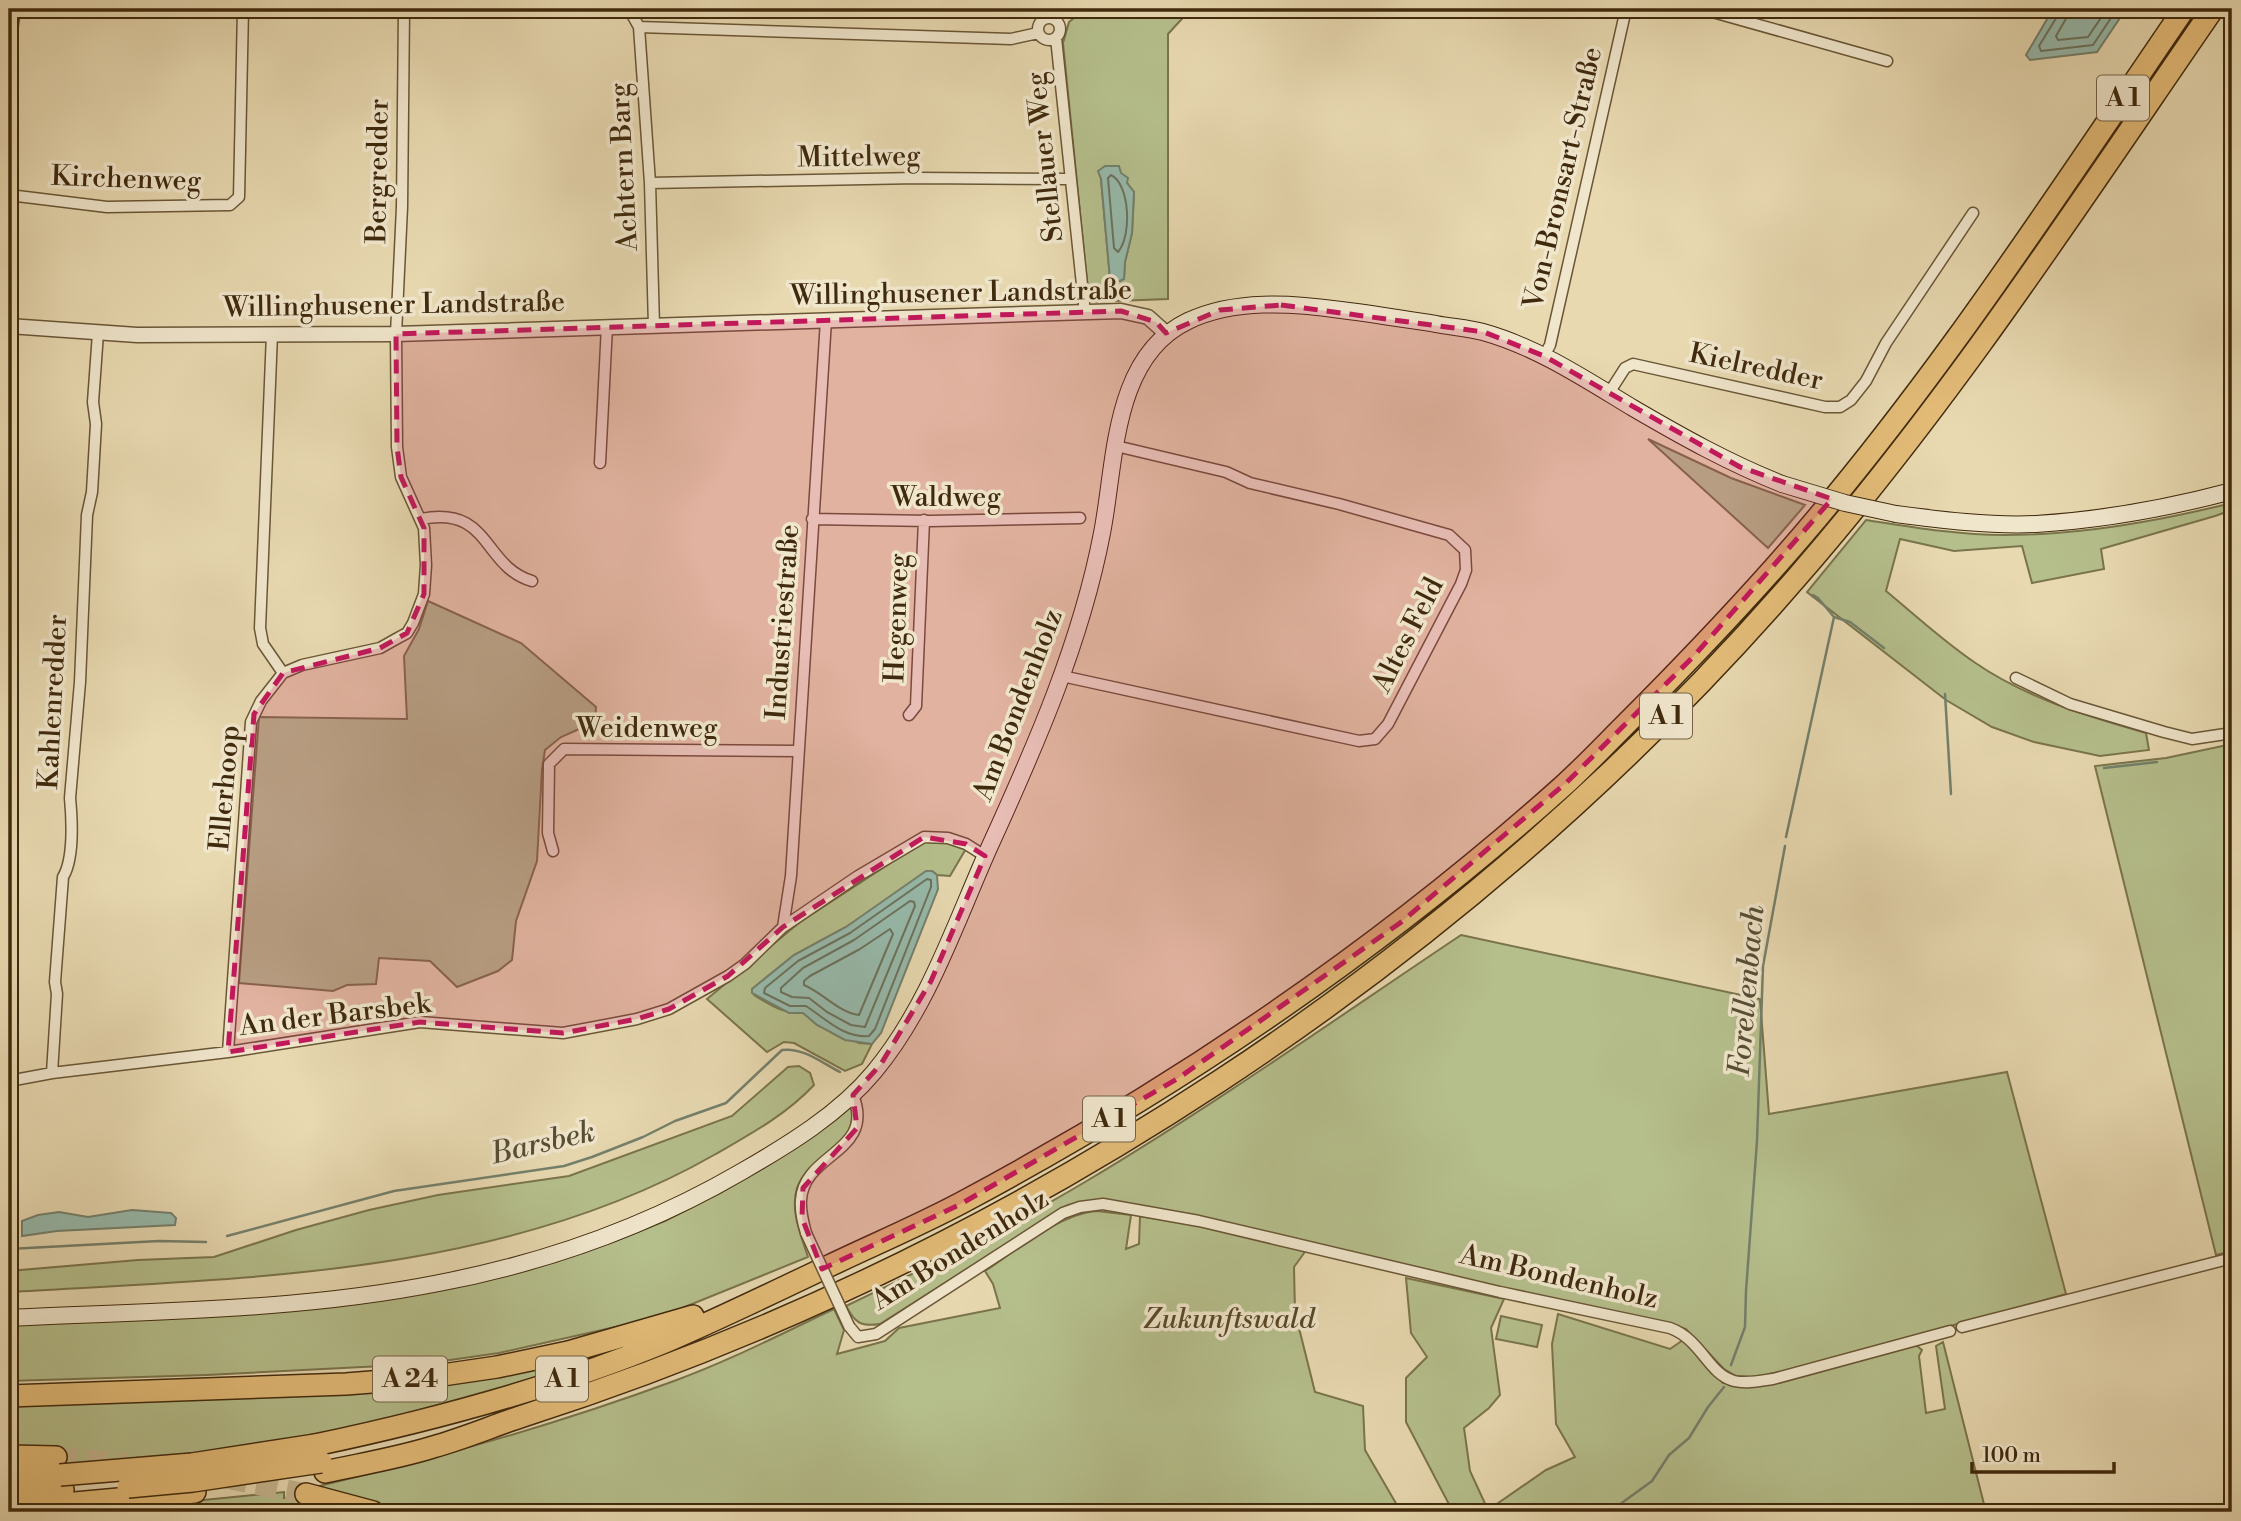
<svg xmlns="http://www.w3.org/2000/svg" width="2241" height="1521" font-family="'Libre Bodoni',serif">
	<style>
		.green { fill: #b5bf8c; stroke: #7a744c; stroke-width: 2; fill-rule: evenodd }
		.water { fill: #97baac; stroke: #74806c; stroke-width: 2 }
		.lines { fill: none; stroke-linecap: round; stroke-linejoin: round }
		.shore { stroke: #6c725c; stroke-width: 2 }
		.stream { stroke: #74806c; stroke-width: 2.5 }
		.motorway-tunnel { stroke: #c6b690; stroke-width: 21; stroke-dasharray: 21 10; stroke-linecap: butt }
		.minor-casing { stroke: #6a5636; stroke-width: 13 }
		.tertiary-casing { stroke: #6a5636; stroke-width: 17 }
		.secondary-casing { stroke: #402a0d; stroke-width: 18 }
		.motorway-casing { stroke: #402a0d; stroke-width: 24 }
		.minor { stroke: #f0e6cc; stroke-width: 10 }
		.tertiary { stroke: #f0e6cc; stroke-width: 14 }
		.secondary { stroke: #f0e6cc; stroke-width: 16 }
		.motorway { stroke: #e4bc78; stroke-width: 21 }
		.minor-bridge-casing { stroke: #6a5636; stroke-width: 13; stroke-linecap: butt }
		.secondary-bridge-casing { stroke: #402a0d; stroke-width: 18; stroke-linecap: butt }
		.motorway-bridge-casing { stroke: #402a0d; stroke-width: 24; stroke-linecap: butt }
		.minor-bridge { stroke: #f0e6cc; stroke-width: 10 }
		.secondary-bridge { stroke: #f0e6cc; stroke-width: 16 }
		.motorway-bridge { stroke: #e4bc78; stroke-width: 21 }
		.marked { fill: #c2185b; fill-opacity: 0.2; stroke: #c2185b; stroke-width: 5; stroke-dasharray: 14 9; stroke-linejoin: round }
		.labels { text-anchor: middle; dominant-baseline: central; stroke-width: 7; stroke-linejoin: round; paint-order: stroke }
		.shield { fill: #f0e6cc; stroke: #756246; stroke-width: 2 }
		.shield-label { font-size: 26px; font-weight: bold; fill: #402a0d }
		.street-label { font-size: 28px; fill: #402a0d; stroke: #f0e6cc }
		.park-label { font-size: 28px; font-style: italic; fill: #574826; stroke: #f0e6cc }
		.water-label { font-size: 30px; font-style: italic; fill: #564e35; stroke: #f0e6cc }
	</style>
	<rect width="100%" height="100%" fill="#e8d9b1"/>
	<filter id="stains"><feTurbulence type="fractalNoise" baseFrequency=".00286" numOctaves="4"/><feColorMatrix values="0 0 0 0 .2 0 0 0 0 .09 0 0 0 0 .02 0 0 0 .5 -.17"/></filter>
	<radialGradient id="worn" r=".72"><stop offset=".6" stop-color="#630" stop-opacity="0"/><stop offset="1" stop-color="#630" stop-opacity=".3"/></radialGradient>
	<path class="green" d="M1085 9H1191L1168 34V299L1089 302 1063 43 1069 22ZM1114 166 1134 192 1132 233 1125 262 1124 278 1120 281 1110 278 1101 179 1109 168Z
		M1648 439 1731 478 1805 505 1768 548Z
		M2232 503V510L2215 516 2101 549 2104 569 2032 583 2022 546 1954 551 1900 539 1886 591C1915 615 1943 641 1974 662 2026 698 2086 716 2146 733L2149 750 2100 756 2034 742 1992 727 1946 700 1807 592 1866 520C1911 527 1958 535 2004 535 2082 535 2158 521 2232 503Z
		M428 601 521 643 596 707 595 722 561 737 545 750 542 769 537 861 516 921 512 960 498 971 457 987 430 961 379 958 376 984 347 985 333 991 239 983 259 717 407 719 404 656 419 629Z
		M2232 744V1251L2216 1255 2095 766 2166 758Z
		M926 840 949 842 967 847 950 876 937 875 932 871 846 927 794 955 752 989 754 995C770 1005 783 1014 803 1012L817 1025 859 1043 872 1044 862 1064 845 1071 794 1043 784 1042 767 1052 707 999 800 922Z
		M1461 935 1760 999 1769 1114 2007 1072 2066 1294 1788 1371 1751 1377 1736 1376 1724 1369 1686 1329 1665 1322 1501 1289 1104 1200 1068 1205 880 1324C861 1327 855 1323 846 1306 927 1267 1008 1228 1085 1182 1214 1105 1337 1018 1461 935Z
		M799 1066 810 1073 814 1085C786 1115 749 1135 714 1155 502 1276 246 1278 9 1292V1271L138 1260 214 1257 296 1230 369 1210 438 1195 569 1176 732 1116 788 1067Z
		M846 1107H851C862 1145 808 1156 797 1188 790 1211 801 1235 808 1257L660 1317 499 1353 422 1364 207 1375 9 1381V1324L312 1308 554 1262 618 1240 665 1221 722 1192 773 1162Z
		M1097 1211 1131 1215 1126 1249 1139 1244 1140 1216 1196 1225 1307 1249 1294 1267 1295 1312 1315 1392 1363 1406 1365 1450 1401 1512H408L311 1488C434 1459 555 1425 674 1381 729 1361 781 1334 834 1309L844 1330 837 1354 885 1341 899 1328 1000 1308 993 1284 985 1271C1017 1250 1059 1214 1097 1211Z
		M1406 1278 1504 1299 1491 1328 1500 1395 1489 1408 1464 1428 1470 1471 1488 1510 1546 1470 1575 1457 1556 1424 1552 1344 1558 1314 1670 1349 1683 1340 1723 1383 1749 1386 1774 1383 1916 1345 1922 1350 1919 1356 1926 1413 1945 1409 1936 1346 1943 1342 1986 1512H1453L1406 1422V1378L1427 1357 1411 1333Z
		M1501 1316 1542 1325 1537 1347 1496 1339Z
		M610 1348 612 1351 538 1377 380 1421 311 1436 230 1449 108 1463 55 1467 9 1446V1402L239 1395Z
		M284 1492V1498L342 1512H84Z"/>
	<path class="water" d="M2053 9H2126L2097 52 2030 60 2026 55Z
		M1105 166H1119L1121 173 1128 178 1127 183 1134 192 1132 233 1125 262 1124 279 1120 281 1110 279 1101 179 1098 171Z
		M926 871H932L937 875 938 889 881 1033 872 1044 845 1040 817 1025 803 1013H789L752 993V989L794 955 846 927Z
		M132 1210 171 1213 176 1218 175 1225 57 1231 22 1236V1221L38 1215 59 1212 88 1217Z"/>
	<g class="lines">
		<path class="shore" d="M2059 9 2058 15 2039 46 2041 51 2093 45 2117 9
			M2068 9 2067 17 2056 36 2058 40 2088 37 2107 9
			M1111 175C1130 184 1132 236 1118 252L1114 248 1108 178Z
			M927 879 931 880V887L875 1029 869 1036C843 1038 826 1019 806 1006H790L764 993 765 988 798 961 850 933Z
			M910 901 914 902 915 906 865 1027 851 1025 827 1012 809 998 792 997 781 992V988L803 968 854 940Z
			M890 929 893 934 859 1015C838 1012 823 993 804 985V981L810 976 860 949Z"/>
		<path class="stream" d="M1834 617 1850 622 1884 648
			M1945 694 1951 794
			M2104 768 2157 762
			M1786 837 1834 617 1818 598 1813 595
			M227 1236 394 1191 564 1166 592 1157 643 1137 675 1121 726 1103 782 1050C803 1047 822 1063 840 1072
			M9 1249 159 1241 206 1242
			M1731 1365 1745 1327 1746 1291 1757 1141 1763 966 1785 846
			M1600 1512 1619 1505 1652 1481 1669 1455 1689 1438 1708 1407 1724 1387"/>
		<path class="motorway-tunnel" d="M56 1457 128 1464
			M226 1478 306 1494"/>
		<g class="minor-casing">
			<path id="minor" d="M629 9 639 27 650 183 654 326
				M1702 9 1887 61
				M1038 29a11 11 0 1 1 22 0a11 11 0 1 1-22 0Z
				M639 27 1011 39 1038 33
				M1056 38 1085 313
				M9 52 15 9
				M650 183 917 178 1069 179
				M9 195 107 207 230 205 239 197 243 9
				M1544 356 1550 345 1626 9
				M1609 393 1625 368 1633 364 1825 407H1840L1851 400 1866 381 1886 343 1973 213
				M600 463 607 326
				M421 519C491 505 482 566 532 581
				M812 519 930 521 1080 518
				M283 673 302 665 380 648 396 639 407 633 413 623 424 594 426 565 424 528 401 477 397 447 396 334 402 207 404 9
				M1062 676 1359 741 1375 739 1388 724 1461 584 1466 570 1465 550 1449 535 1339 504 1250 483 1226 472 1116 446
				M2016 678 2070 704 2164 732 2192 739 2232 733
				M909 715 916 706 924 520
				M553 851 548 833 549 764 564 749 798 751
				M783 927 791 876 826 320
				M228 1052 251 722 261 701 283 673 263 644 260 628 272 334
				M52 1073 57 994 55 982 63 877C74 859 72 819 70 798L80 682 87 515 92 492 96 424 93 402 98 333
				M9 1081 52 1073 228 1052 420 1022 563 1033 637 1019 669 1009 728 976 745 964 783 927 858 876 924 837 948 838 966 844 985 856
				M806 1233C803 1222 800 1211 801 1200 804 1152 876 1153 853 1095
				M849 1326 858 1337 876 1334 1063 1213 1080 1207 1103 1204 1199 1221 1500 1292 1670 1328C1702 1340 1708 1374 1734 1381 1746 1384 1760 1381 1773 1379L1950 1331
				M1962 1327 2232 1258"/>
		</g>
		<g class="tertiary-casing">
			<path id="tertiary" d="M9 326 137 335 396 334 1121 311 1148 317 1167 334"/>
		</g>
		<g class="secondary-casing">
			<path id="secondary" d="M1896 514C1942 520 1989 526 2036 524 2102 520 2168 508 2232 491
				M9 1318C152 1311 298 1311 439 1283 544 1263 648 1226 741 1172 788 1145 839 1114 874 1072 928 1007 955 924 989 848 1035 747 1081 643 1102 533 1116 462 1112 357 1188 321 1234 299 1292 303 1341 310 1373 314 1404 319 1436 324 1451 327 1468 328 1483 332 1537 347 1585 379 1633 408 1681 436 1729 463 1782 484"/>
		</g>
		<g class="motorway-casing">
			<path id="motorway" d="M9 1396 346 1384 422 1378 497 1367 568 1352 693 1316
				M315 1445C434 1420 553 1388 665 1342 721 1318 776 1291 831 1265 875 1244 920 1225 963 1202 1178 1087 1380 950 1562 787 1583 768 1603 747 1623 727 1675 675 1725 623 1774 568 1928 395 2054 199 2184 9
				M9 1456 56 1457
				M325 1472C361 1464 398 1458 433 1447 465 1438 495 1425 526 1415 1011 1259 1465 961 1798 576 1952 399 2080 202 2213 9
				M9 1477 60 1475
				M9 1493 63 1490
				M306 1494 373 1512
				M9 1509 195 1492"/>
		</g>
		<use href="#minor" class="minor"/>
		<use href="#tertiary" class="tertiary"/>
		<use href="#secondary" class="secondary"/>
		<use href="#motorway" class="motorway"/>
		<g class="minor-bridge-casing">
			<path id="minor-bridge" d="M806 1233 849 1326"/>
		</g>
		<g class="secondary-bridge-casing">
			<path id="secondary-bridge" d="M1782 484 1845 503 1896 514"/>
		</g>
		<g class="motorway-bridge-casing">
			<path id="motorway-bridge" d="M60 1475 192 1464 315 1445
				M128 1487 193 1481 321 1462"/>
		</g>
		<use href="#minor-bridge" class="minor-bridge"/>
		<use href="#secondary-bridge" class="secondary-bridge"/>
		<use href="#motorway-bridge" class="motorway-bridge"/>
	</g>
	<path class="marked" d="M1281 305 1484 332 1544 356 1740 467 1832 499 1693 657 1566 783 1400 923 1177 1079 959 1205 822 1269 802 1218 803 1188 857 1128 853 1095 881 1064 931 981 985 856 966 844 924 837 783 927 728 976 669 1009 637 1019 563 1033 420 1022 228 1052 254 714 283 673 380 648 407 633 424 594V528L401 477 397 447 396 334 1121 311 1156 322 1166 333 1220 310Z"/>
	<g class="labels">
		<g class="shield">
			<rect x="2097" y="75.5" width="52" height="45" rx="5"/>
			<rect x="1640" y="693.5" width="52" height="45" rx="5"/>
			<rect x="1083" y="1096.5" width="52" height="45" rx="5"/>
			<rect x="373" y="1356.5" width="74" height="45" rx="5"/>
			<rect x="536" y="1356.5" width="52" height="45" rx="5"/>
		</g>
		<g class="shield-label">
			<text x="2123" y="98">A 1</text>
			<text x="1666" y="716">A 1</text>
			<text x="1109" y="1119">A 1</text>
			<text x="410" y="1379">A 24</text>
			<text x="562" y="1379">A 1</text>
		</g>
		<g class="street-label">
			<text transform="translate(859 157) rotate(-1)">Mittelweg</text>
			<text transform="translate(1045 157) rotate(-96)">Stellauer Weg</text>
			<text transform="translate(624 167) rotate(-93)">Achtern Barg</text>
			<text transform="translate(378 171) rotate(-89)">Bergredder</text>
			<text transform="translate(1563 178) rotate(-77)">Von-Bronsart-Straße</text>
			<text transform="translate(126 179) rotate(2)">Kirchenweg</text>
			<text transform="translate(961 293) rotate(-1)">Willinghusener Landstraße</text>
			<text transform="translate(394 305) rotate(-1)">Willinghusener Landstraße</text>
			<text transform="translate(1756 367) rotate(12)">Kielredder</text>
			<text x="946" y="497">Waldweg</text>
			<text transform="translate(897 618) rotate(-88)">Hegenweg</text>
			<text transform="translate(783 622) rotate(-86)">Industriestraße</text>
			<text transform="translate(1408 635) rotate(-63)">Altes Feld</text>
			<text transform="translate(53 702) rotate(-87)">Kahlenredder</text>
			<text transform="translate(1018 705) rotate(-69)">Am Bondenholz</text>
			<text x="647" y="728">Weidenweg</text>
			<text transform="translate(225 788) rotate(-85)">Ellerhoop</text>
			<text transform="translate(335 1015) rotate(-7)">An der Barsbek</text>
			<text transform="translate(960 1250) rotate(-32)">Am Bondenholz</text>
			<text transform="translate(1559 1277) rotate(13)">Am Bondenholz</text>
		</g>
		<g class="park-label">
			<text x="1229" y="1319">Zukunftswald</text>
		</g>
		<g class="water-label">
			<text transform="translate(1747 991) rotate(-85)">Forellenbach</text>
			<text transform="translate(543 1143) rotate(-13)">Barsbek</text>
		</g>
	</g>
	<rect width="2241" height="1521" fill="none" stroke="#e8d9b1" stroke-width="35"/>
	<rect x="10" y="10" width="2220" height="1500" fill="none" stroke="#402a0d" stroke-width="3.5"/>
	<rect x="18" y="18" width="2206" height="1486" fill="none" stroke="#402a0d" stroke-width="2"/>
	<path d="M1972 1462v10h142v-10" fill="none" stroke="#402a0d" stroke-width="3.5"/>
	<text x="1982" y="1462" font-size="21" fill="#402a0d" stroke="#f0e6cc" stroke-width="5" paint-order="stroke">100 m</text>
	<rect width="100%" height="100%" filter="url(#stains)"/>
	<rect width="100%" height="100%" fill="url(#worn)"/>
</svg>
